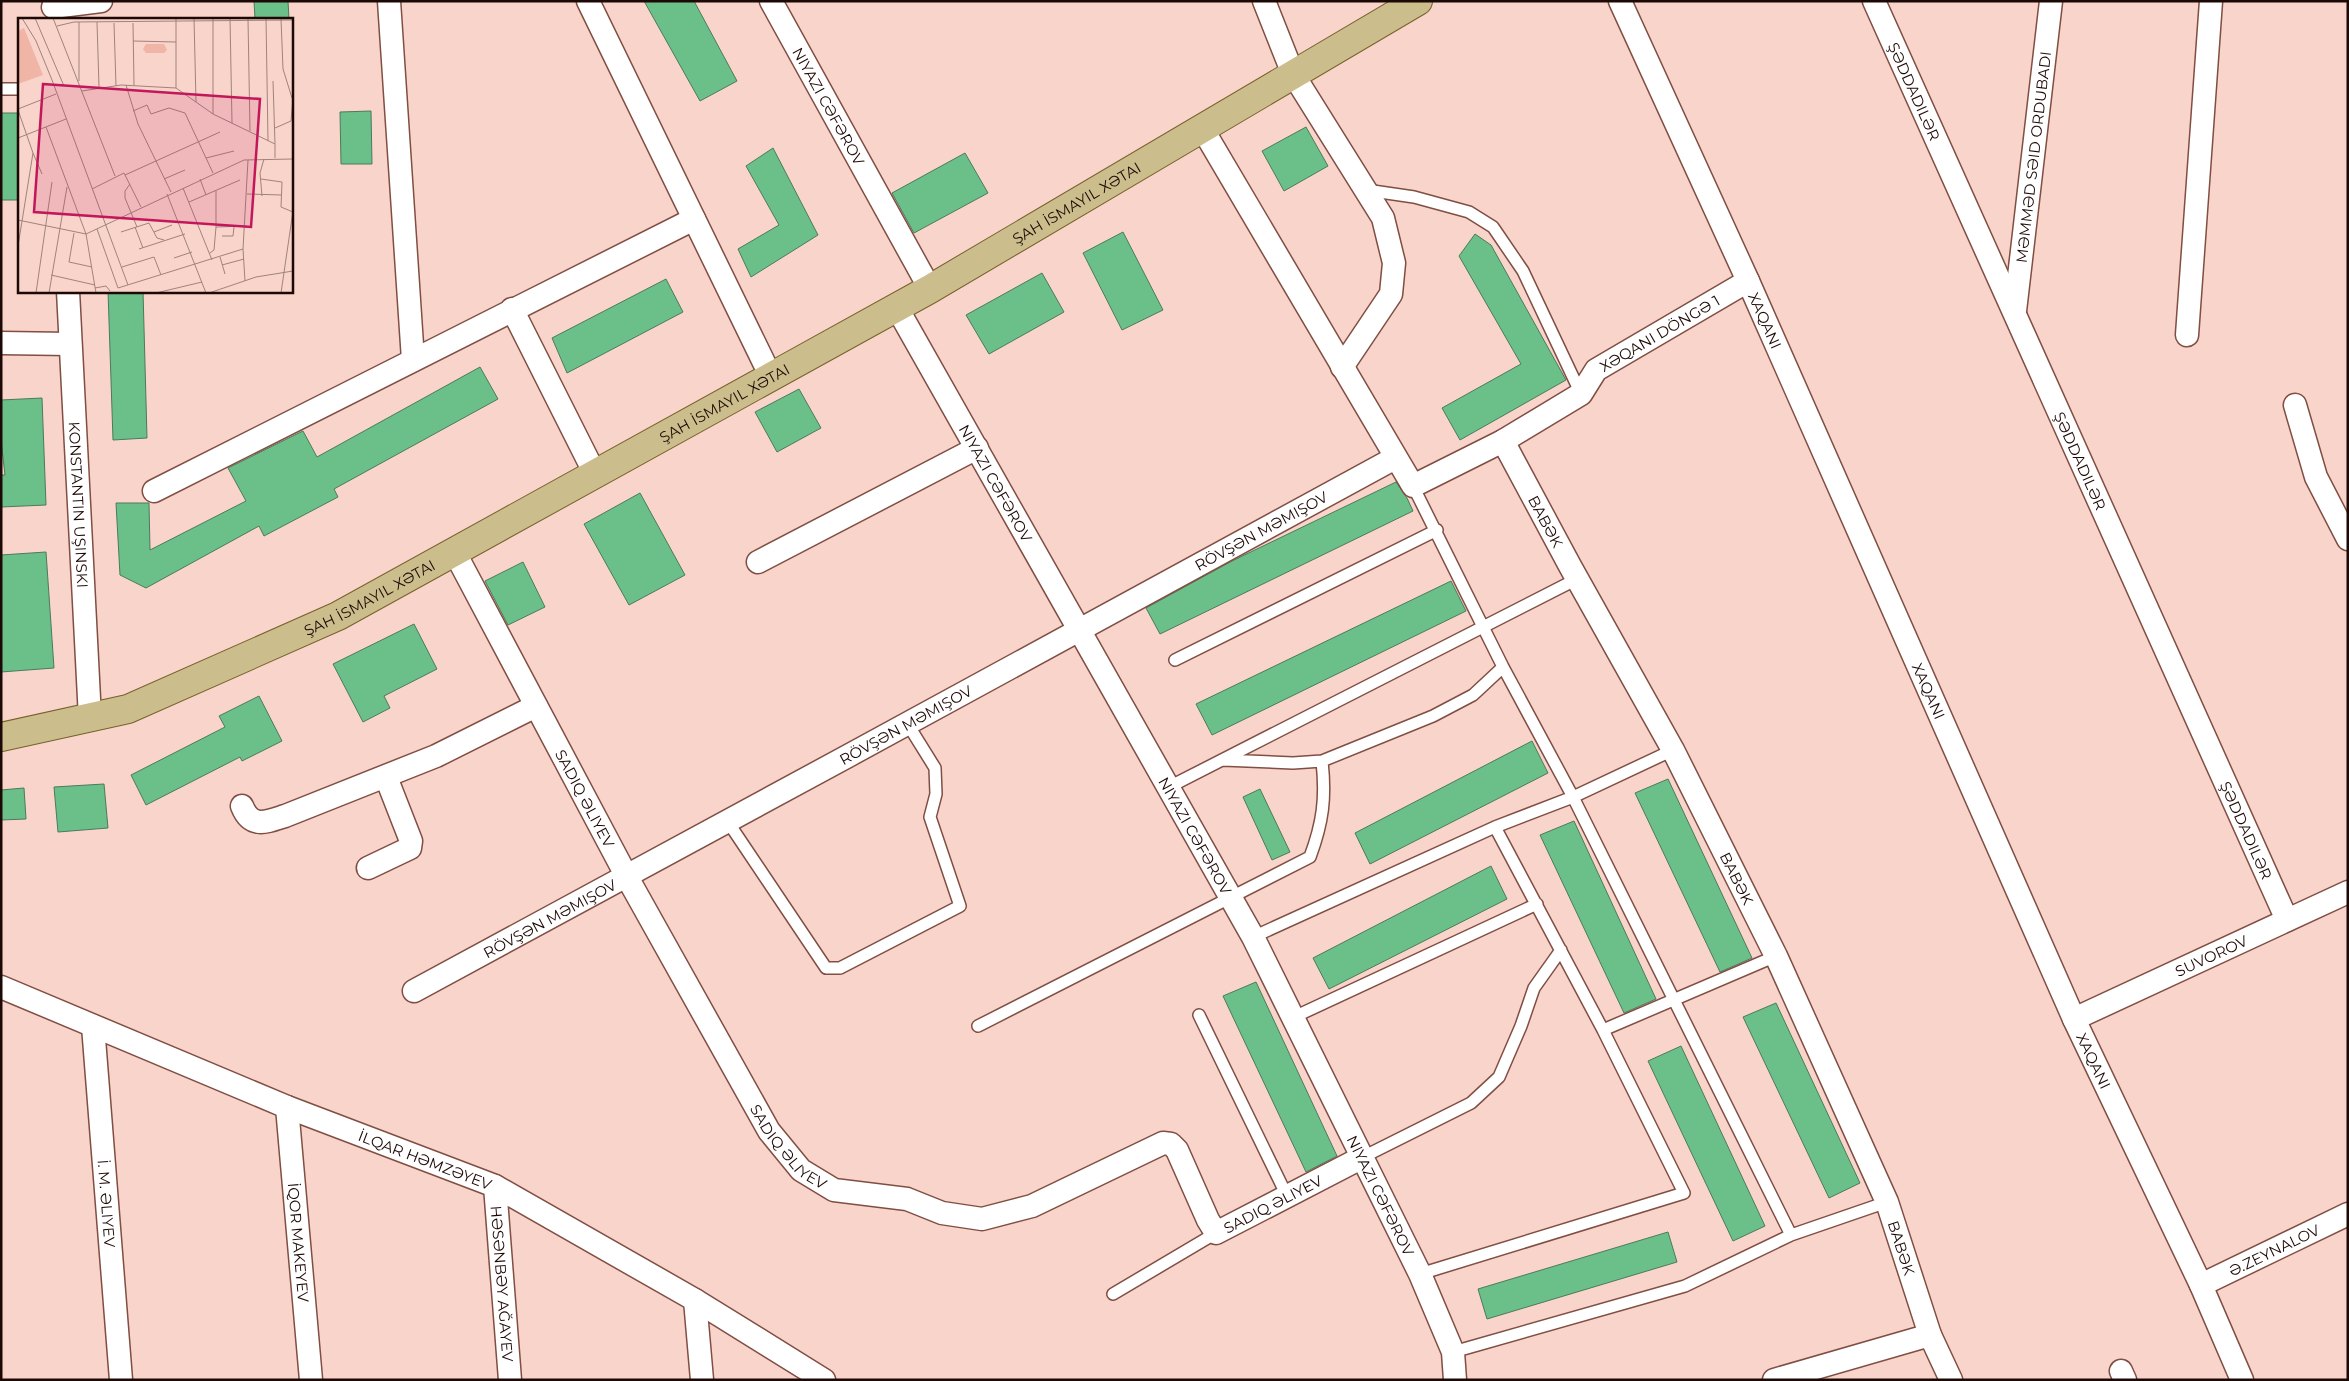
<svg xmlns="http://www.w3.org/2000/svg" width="2349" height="1381" font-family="Montserrat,sans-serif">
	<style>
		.building { fill: #6ac088; stroke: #4c7a5b }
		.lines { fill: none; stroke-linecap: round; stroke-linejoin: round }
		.lane-casing { stroke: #804e42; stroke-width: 14 }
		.street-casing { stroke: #804e42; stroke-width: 25 }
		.primary-casing { stroke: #77612b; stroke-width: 30 }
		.lane { stroke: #fff; stroke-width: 11 }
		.street { stroke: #fff; stroke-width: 22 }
		.primary { stroke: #cbbd8c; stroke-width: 28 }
		.labels { text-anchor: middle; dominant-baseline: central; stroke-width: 4; stroke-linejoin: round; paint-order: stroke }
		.street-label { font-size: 15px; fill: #1c0906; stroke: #fde4de }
		.inset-road { fill: none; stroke: #a0837c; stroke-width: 1 }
		.view { fill: #c2185b; fill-opacity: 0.15; stroke: #c2185b; stroke-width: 2.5 }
		.inset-edge { fill: none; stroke: #1c0906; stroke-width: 2.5 }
	</style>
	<rect width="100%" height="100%" fill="#f8d4cb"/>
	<path class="building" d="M254 1H288L289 19H255Z
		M644 1H694L737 81 700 101Z
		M371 111 372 164H341L340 112Z
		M1 113H19V200H1Z
		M1306 127 1328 166 1284 191 1262 151Z
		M773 148 818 235 751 277 738 249 779 225 746 166Z
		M965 153 988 193 914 233 892 193Z
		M1123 232 1163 310 1122 330 1083 253Z
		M1475 234 1491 245 1566 380 1460 440 1442 408 1521 364 1459 256Z
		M1042 273 1064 312 989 354 966 315Z
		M666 279 683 312 567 373 552 338Z
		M108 291H143L147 438 113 440Z
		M480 367 498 399 334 489 338 497 264 536 259 526 146 588 120 575 116 503H149L150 550 246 501 228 468 303 431 317 457Z
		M799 389 821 428 777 452 755 412Z
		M42 398 46 505 1 507V475H5L1 440V400Z
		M1396 482 1407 498 1413 511 1160 634 1146 608 1232 561Z
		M640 493 685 575 629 605 584 524Z
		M46 552 54 668 1 672V555Z
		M523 562 545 607 508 625 485 581Z
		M1451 581 1466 611 1212 735 1196 704Z
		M414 624 437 669 384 696 390 708 363 722 333 664Z
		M259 696 282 741 242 761 240 757 146 805 131 775 225 727 219 716Z
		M1532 741 1548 773 1370 864 1355 833Z
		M1668 779 1752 958 1720 972 1635 793Z
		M104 784 108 828 58 832 54 787Z
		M24 788 26 819 1 820V790Z
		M1260 789 1290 852 1272 860 1243 797Z
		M1574 821 1656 999 1624 1013 1540 835Z
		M1491 866 1507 899 1329 989 1313 958Z
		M1256 982 1337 1156 1306 1172 1223 996Z
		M1776 1003 1860 1183 1829 1198 1743 1017Z
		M1681 1046 1765 1226 1733 1241 1648 1061Z
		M1668 1232 1677 1262 1487 1319 1478 1289Z"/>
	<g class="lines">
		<g class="lane-casing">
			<path id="lane" d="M1 89H19
				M1366 190 1414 197 1469 212 1493 227 1523 271 1581 394
				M1413 486 1503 667 1573 797 1791 1235
				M1175 660 1437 530
				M1223 760 1293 763 1322 761 1433 716 1473 695 1503 667
				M1167 788 1577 579
				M728 822 826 968H840L960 906 930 817 936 794 935 768 907 723
				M1253 937 1495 827 1573 797 1673 750
				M1199 1015 1287 1196
				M1294 1017 1537 904
				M978 1026 1310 857C1323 822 1326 798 1322 761
				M1603 1030 1776 956
				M1361 1158 1471 1103 1499 1077 1521 1026 1534 988 1561 950
				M1420 1274 1684 1193 1603 1030 1495 827
				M1113 1294 1216 1233
				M1453 1352 1685 1286 1791 1235 1887 1202"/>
		</g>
		<g class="street-casing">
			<g id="street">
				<path d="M389 1 413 360"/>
				<path d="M588 1 771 377"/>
				<path id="s1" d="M771 1 930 289"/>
				<path d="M1264 1 1293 74 1383 218 1394 263 1391 294 1342 367"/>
				<path id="s2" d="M1620 1 1748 281 2074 1019 2201 1285 2242 1380"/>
				<path id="s3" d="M1874 1 2287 920"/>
				<path d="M53 7 101 1"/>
				<path id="s4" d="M1202 128 1413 486 1503 441 1581 394 1596 370 1748 281"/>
				<path id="s5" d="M68 291 90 718"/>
				<path id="s6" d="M897 308 1253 937 1420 1274 1453 1352 1455 1380"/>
				<path d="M512 309 595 474"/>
				<path id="s7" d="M2015 311 2051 1"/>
				<path d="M2187 335 2211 1"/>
				<path d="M1 343 70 344"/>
				<path d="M2295 405 2316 477 2348 539"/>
				<path id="s8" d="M1503 441 1570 566 1673 750 1776 956 1887 1202 1930 1335 1951 1380"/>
				<path d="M154 491 694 219"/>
				<path id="s9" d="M454 551 627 877 769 1131 801 1170 834 1190 907 1199 942 1213 982 1219 1032 1206 1163 1143 1171 1144 1177 1150 1208 1220 1216 1233 1361 1158"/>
				<path d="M758 562 977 448"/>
				<path d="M242 806C251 829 266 822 285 816L436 756 536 706"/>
				<path d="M368 868 410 848 411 841 386 777"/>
				<path id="s10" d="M1 987 287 1107 495 1186 695 1300 824 1380"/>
				<path id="s11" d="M414 991C742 816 1068 634 1395 458"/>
				<path id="s12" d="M2074 1019 2348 892"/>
				<path id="s13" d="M93 1026 121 1380"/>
				<path id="s14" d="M287 1107 311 1380"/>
				<path id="s15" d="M495 1186 510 1380"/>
				<path id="s16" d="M2201 1285 2348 1214"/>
				<path d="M695 1300 702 1380"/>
				<path d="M2121 1371 2125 1380"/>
				<path d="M1774 1380 1930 1335"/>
			</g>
		</g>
		<g class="primary-casing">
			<g id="primary">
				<path id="s17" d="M1 737 128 709 338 616 930 289 1418 1"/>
			</g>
		</g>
		<use href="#lane" class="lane"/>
		<use href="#street" class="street"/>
		<use href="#primary" class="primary"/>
	</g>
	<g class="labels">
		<g class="street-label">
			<text stroke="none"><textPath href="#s3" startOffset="99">ŞƏDDADILƏR</textPath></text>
			<text stroke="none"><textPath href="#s1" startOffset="120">NIYAZI CƏFƏROV</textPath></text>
			<text stroke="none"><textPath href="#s7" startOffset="155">MƏMMƏD SƏID ORDUBADI</textPath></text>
			<text stroke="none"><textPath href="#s17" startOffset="1206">ŞAH İSMAYIL XƏTAI</textPath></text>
			<text stroke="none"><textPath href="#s2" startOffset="351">XAQANI</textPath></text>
			<text stroke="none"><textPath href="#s4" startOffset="709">XƏQANI DÖNGƏ 1</textPath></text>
			<text stroke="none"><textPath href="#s17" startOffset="801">ŞAH İSMAYIL XƏTAI</textPath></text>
			<text stroke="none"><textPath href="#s3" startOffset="504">ŞƏDDADILƏR</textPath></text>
			<text stroke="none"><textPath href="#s6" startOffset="201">NIYAZI CƏFƏROV</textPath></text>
			<text stroke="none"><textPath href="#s5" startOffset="214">KONSTANTIN UŞINSKI</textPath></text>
			<text stroke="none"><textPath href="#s8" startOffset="91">BABƏK</textPath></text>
			<text stroke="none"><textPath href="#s11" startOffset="964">RÖVŞƏN MƏMIŞOV</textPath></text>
			<text stroke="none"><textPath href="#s17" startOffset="396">ŞAH İSMAYIL XƏTAI</textPath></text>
			<text stroke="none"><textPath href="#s2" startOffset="756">XAQANI</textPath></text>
			<text stroke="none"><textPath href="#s11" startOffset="559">RÖVŞƏN MƏMIŞOV</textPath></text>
			<text stroke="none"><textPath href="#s9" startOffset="280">SADIQ ƏLIYEV</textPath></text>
			<text stroke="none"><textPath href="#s3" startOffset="909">ŞƏDDADILƏR</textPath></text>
			<text stroke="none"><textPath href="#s6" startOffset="606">NIYAZI CƏFƏROV</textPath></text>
			<text stroke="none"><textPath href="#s8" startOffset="496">BABƏK</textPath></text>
			<text stroke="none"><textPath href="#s11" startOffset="154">RÖVŞƏN MƏMIŞOV</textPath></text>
			<text stroke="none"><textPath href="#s12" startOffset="151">SUVOROV</textPath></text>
			<text stroke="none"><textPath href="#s2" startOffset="1161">XAQANI</textPath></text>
			<text stroke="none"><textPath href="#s9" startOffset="685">SADIQ ƏLIYEV</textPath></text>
			<text stroke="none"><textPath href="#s10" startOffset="458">İLQAR HƏMZƏYEV</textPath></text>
			<text stroke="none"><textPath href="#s6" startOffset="1011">NIYAZI CƏFƏROV</textPath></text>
			<text stroke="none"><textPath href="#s13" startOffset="178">İ. M. ƏLIYEV</textPath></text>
			<text stroke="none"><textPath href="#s9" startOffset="1270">SADIQ ƏLIYEV</textPath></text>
			<text stroke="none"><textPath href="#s14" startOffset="136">İQOR MAKEYEV</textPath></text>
			<text stroke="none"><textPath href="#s8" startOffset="901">BABƏK</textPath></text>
			<text stroke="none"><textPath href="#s16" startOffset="81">Ə.ZEYNALOV</textPath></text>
			<text stroke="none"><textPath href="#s15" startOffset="98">HƏSƏNBƏY AĞAYEV</textPath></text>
		</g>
	</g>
	<g transform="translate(18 18)">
		<rect width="275" height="275" fill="#f8d4cb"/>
		<path d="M6 10 25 57 0 66V13ZM128 26H146L149 32 146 35H128L125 31Z" fill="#f0b5a6"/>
		<path class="inset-road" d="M4 0 18 23 34 62 110 267M17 0 46 68M35 0 97 158M176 0 178 84M212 0 214 105M248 0 250 123M195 1V96M230 1 232 113M263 1 265 51 274 80M79 4 81 69M96 5 98 68M115 5 116 67M39 8 56 4 275 2M115 23 158 24M61 63V4M255 63 257 126M108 67 120 106 153 174M158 70V0M64 73 103 67 158 70 195 96 257 126V140M0 91 38 76M0 92 15 135 0 228M115 93 129 87 133 96 151 90 167 95 195 155M28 109 68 216 78 275M257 110 273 103 275 80M0 120 48 101M15 135 24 156M188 140 216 133M107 157 202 114M146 161 167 152M182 161 188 177M243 161 264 164 263 189 275 194M112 166 107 173V180L119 209M165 170 194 242M74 171 106 155 123 189M198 173V209L229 208M149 176 188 275M229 176 264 177M244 178 242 155 246 141M171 184 222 162M0 202 68 216 226 142 275 141M117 209 125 230M79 211 100 270 225 231M103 214 131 205 139 220 146 222M136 214 154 207M56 215 51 244 74 249M204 218H215L216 209M121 231 167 216M192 235 196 232 198 209M202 239 207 256M156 240 174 234M204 247 226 241M104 249 136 239 143 257M33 257 77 267M227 263 225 231 230 142M77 270 88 268 92 273M18 275 34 164M31 275 49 169M138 275 184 264M191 275 238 259 275 253M263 275 275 193"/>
		<path class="view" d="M25 66 242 81 233 209 16 194Z"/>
		<rect width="275" height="275" class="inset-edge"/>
	</g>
	<rect width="2349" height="1381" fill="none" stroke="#1c0906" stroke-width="5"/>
</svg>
